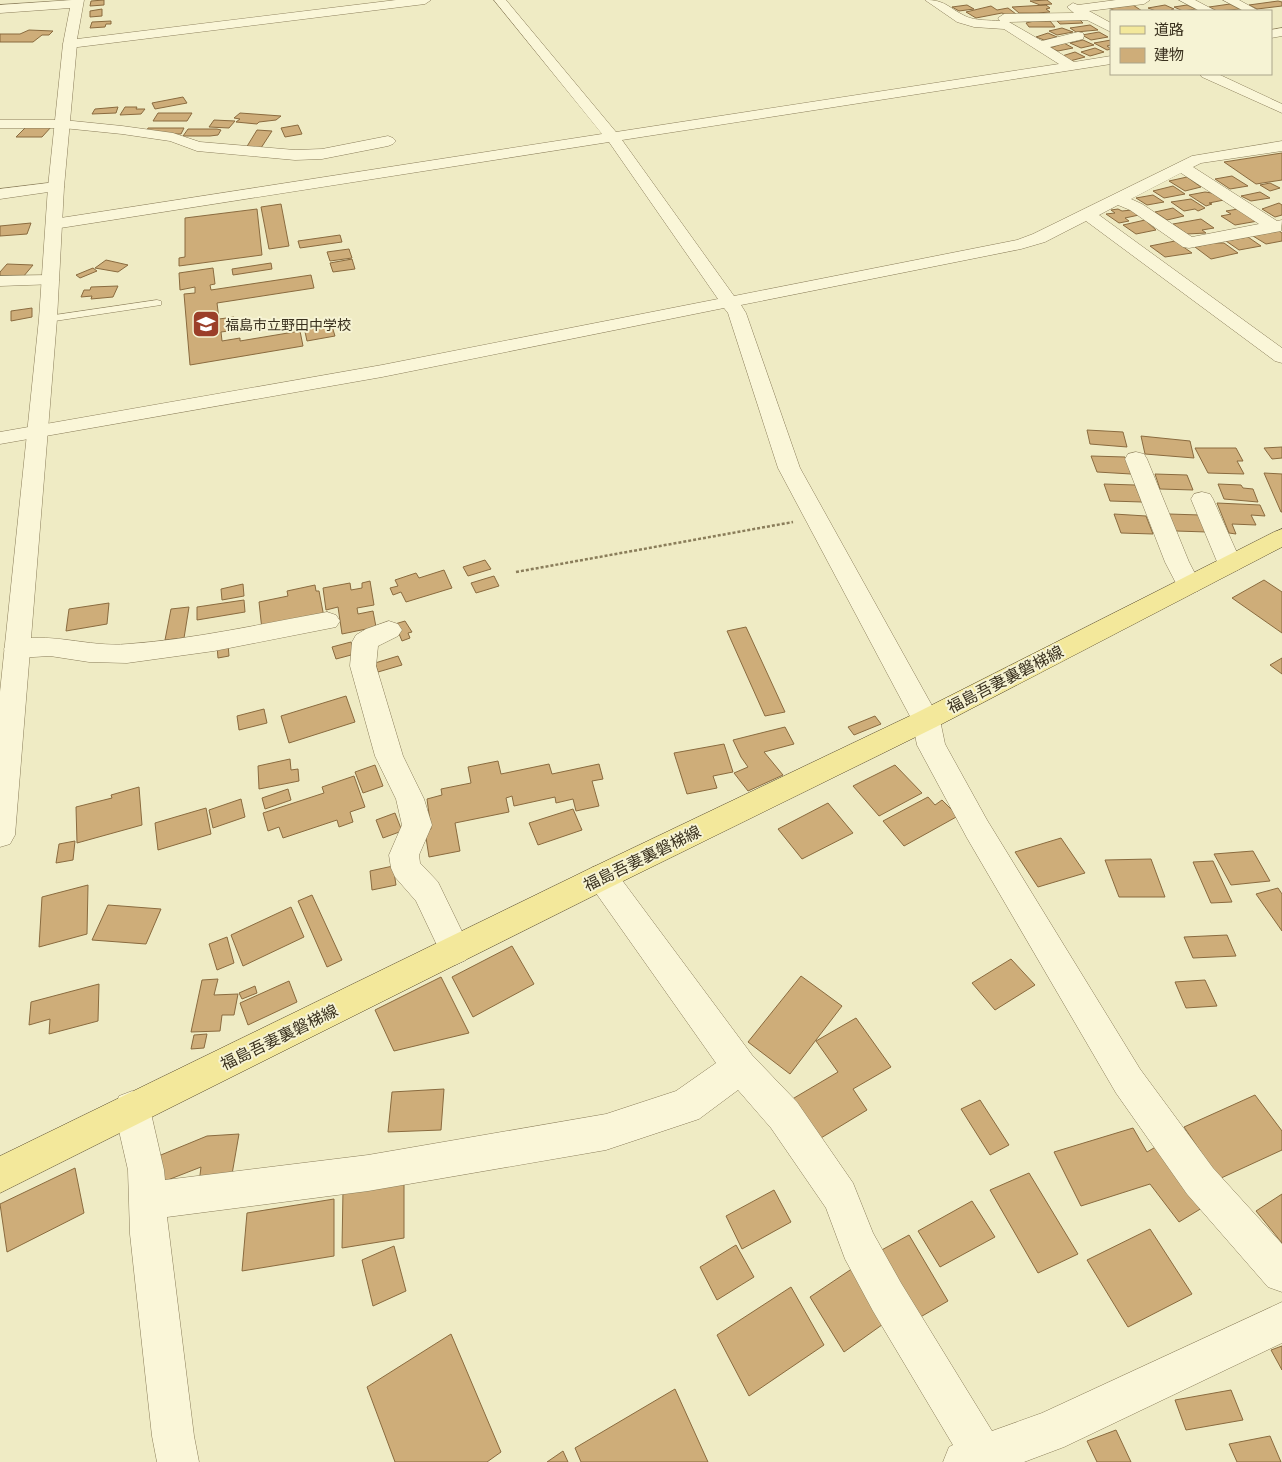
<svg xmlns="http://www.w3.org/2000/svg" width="1282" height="1462" font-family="'PT Serif','Noto Sans JP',serif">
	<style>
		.building { fill: #cead79; stroke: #8a6b3f }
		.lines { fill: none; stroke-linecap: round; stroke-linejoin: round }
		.service-casing { stroke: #8a7d5a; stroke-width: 1 }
		.minor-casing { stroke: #8a7d5a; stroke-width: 1 }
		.tertiary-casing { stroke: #8a7d5a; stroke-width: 1 }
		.primary-casing { stroke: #584a2e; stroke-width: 1 }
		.path { stroke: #8a7d5a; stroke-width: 2.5; stroke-dasharray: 3 2; stroke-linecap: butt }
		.service { fill: #faf6d8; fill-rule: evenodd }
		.minor { fill: #faf6d8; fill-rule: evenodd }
		.tertiary { fill: #faf6d8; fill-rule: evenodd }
		.primary { fill: #f3e89b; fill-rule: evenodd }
		.labels { text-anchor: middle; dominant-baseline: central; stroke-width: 4; stroke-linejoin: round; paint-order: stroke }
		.far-poi-label { font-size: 14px; fill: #3a311e; stroke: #f6f3d4; text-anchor: start }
		.street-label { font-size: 16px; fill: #3a311e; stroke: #f6f3d4 }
	</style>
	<rect width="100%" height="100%" fill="#efebc4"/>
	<path class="building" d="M104 0V5L90 6 91 1Z
		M1047 0 1052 4 1040 5 1030 1Z
		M1278 1 1282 2V6L1257 9 1249 5Z
		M1230 4 1240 9 1217 11 1209 7Z
		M967 5 974 9 959 11 952 7Z
		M1046 5 1050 8 1046 9 1050 12 1037 13H1019L1012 7Z
		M1133 5 1142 11H1115L1109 8Z
		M1165 5 1174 9 1171 10 1179 11H1156L1148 8Z
		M1187 5 1196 9 1183 11 1174 7Z
		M991 6 997 10 1008 8 1016 14 1006 15 1002 13 976 18 966 12Z
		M102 9V16L90 17V11Z
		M1079 19 1083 23 1060 24 1057 21Z
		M111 21V24H106L105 27 90 28 92 22Z
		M1034 21H1050L1055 27H1029L1026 23Z
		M1090 25 1098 30 1076 32 1070 28Z
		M1062 28 1073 32 1057 35 1049 31Z
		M29 30 53 31 49 35H42L33 42H0V34H20Z
		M1099 32 1108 37 1091 40 1082 35Z
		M1048 33 1057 37 1044 40 1036 37Z
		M1083 40 1094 45 1081 48 1070 43Z
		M1111 40V45L1107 46 1111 49 1107 50 1094 43Z
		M1064 43 1073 48 1058 51 1050 48Z
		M1095 48 1104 52 1090 56 1081 52Z
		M1075 52 1085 57 1070 61 1062 56Z
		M183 97 187 103 155 109 152 103Z
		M118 107 116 113 92 114 95 109Z
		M125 107H137L136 109H145L141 114 120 115Z
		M158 113H192L187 121H153Z
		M240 113 281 116 276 120 259 122 257 124 236 122 240 119 234 118Z
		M214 120 235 121 229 128 209 127Z
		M298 125 302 134 285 137 281 128Z
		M27 126H52L42 137H16Z
		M148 128H184L181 134H167L147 130Z
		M188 129H217L221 130 218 135 210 136H183Z
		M257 130 272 131 261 148H246Z
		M1282 153V180L1256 184 1224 162Z
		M1232 176 1248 186 1230 189 1215 179Z
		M1187 177 1201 187 1185 191 1169 181Z
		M1270 183 1280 188 1270 191 1260 185Z
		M1173 186 1185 194 1164 198 1153 191Z
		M1205 192 1212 193 1224 200 1209 203 1212 204 1206 206 1189 195Z
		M1260 192 1270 198 1251 201 1241 196Z
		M1153 195 1164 202 1147 205 1136 198Z
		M1191 199 1205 208 1198 211 1195 209 1184 211 1171 202Z
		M1279 203 1282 205V215L1275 217 1262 209Z
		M281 204 289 246 269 249 261 207Z
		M1173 208 1184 216 1167 220 1155 212Z
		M257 209 262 255 179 266V258L185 257V218Z
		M1118 209 1122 211 1132 210 1139 215 1125 218 1129 221 1119 223 1106 214 1115 213 1111 210Z
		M1238 209 1258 221 1235 225 1221 216 1231 214 1226 211Z
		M1201 219 1214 228 1202 230 1206 233 1187 234 1173 224Z
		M1145 220 1156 230 1136 234 1123 225Z
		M31 223 27 234 0 236V226Z
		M1279 231 1282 233V241L1266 244 1253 236Z
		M340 235 342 242 300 248 298 241Z
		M1248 237 1261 246 1239 250 1226 241Z
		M1175 241 1192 253 1165 257 1150 246Z
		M1214 243H1224L1238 253 1211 259 1195 247Z
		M349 249 352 258 330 261 327 252Z
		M352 259 355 269 333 272 330 263Z
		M106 260 128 265 118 272 95 268Z
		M271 263 272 269 233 275 232 269Z
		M7 264 33 265 23 277H0V272Z
		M93 268 97 271 80 278 76 275Z
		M213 268 215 284 210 285 211 290 311 275 314 288 217 303 219 319 234 317 236 330 221 332 222 341 240 338V341L300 331 303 346 190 365 184 294 195 293V287L180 290 179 273Z
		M118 286 113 297 91 299 92 296 81 297 84 290H90L91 287Z
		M32 308V317L11 321V311Z
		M331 323 335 336 307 341 304 327Z
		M1087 430 1123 432 1127 447 1090 444Z
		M1141 436 1190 441 1194 458 1145 454Z
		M1282 447V458L1272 459 1264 448Z
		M1195 448H1236L1243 461H1237L1244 474 1208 473Z
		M1091 456 1125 457 1131 474 1097 472Z
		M1264 473 1282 474V512H1281Z
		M1155 474 1187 475 1193 490 1160 489Z
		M1104 484 1135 485 1142 502 1110 501Z
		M1218 484 1241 485 1243 488 1253 489 1258 502 1224 499Z
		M1217 503 1260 505 1265 516 1251 515 1256 525 1232 524 1236 534 1229 533Z
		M1114 514 1146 516 1153 534 1121 533Z
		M1169 514 1200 515 1207 532 1176 531Z
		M485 560 491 569 468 576 463 567Z
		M444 570 452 588 406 602 401 592 393 595 390 588 398 586 395 580 416 573 419 578Z
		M494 576 499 586 476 593 471 583Z
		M1264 580 1282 592V633L1232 598Z
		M370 581 374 605 357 608 358 614 373 611 376 627 342 634 338 607 326 610 323 588 350 583 351 590 362 588V583Z
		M243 584 244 596 222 600 221 589Z
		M315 585 316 591H319L324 617 262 630 259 602 288 596 287 591Z
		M244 600 245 612 197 620V607Z
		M109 603 107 624 66 631 69 609Z
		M189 607 184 638 165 640 171 609Z
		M405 621 412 632 408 633 410 638 402 641 395 624Z
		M746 627 785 712 765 716 727 631Z
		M351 642 355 654 336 659 332 647Z
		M228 644 229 656 218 658 217 646Z
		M398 656 402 665 378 672 375 663Z
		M1282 658V674L1270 665Z
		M346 696 355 722 289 743 281 716Z
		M264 709 267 723 239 730 237 716Z
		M875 716 881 724 854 735 848 727Z
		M785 727 794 744 764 752 783 775 748 791 734 773 748 767 741 757 733 740Z
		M724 744 733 772 713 776 717 788 687 794 674 753Z
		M290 759 291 770 298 769 299 781 259 789 258 766Z
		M498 761 501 774 549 764 552 774 599 764 603 779 592 781 599 806 576 811 573 799 556 803 555 797 514 806 512 796 506 798 509 812 455 823 460 851 429 857 425 831 431 829 427 799 442 795 441 789 471 783 468 767Z
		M375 765 383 786 363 793 355 772Z
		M895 765 922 793 879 816 853 786Z
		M354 776 365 807 350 812 353 822 339 827 337 820 283 838 279 827 268 831 263 813 324 793 322 787Z
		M139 787 142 825 77 843 76 807 112 798 111 795Z
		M288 789 291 800 265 809 262 798Z
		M928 797 935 805 942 800 958 816 904 846 883 821Z
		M241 799 245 817 213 828 209 810Z
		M828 803 853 833 802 859 778 829Z
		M206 808 211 834 158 850 155 823Z
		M573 809 582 830 538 845 529 823Z
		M395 813 402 831 383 838 376 820Z
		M1061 838 1085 873 1038 887 1015 852Z
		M75 841 73 860 56 863 59 844Z
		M1253 851 1270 881 1231 885 1214 854Z
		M1151 859 1165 897H1119L1105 860Z
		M1213 861 1232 902 1211 903 1193 862Z
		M393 866 396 885 372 890 370 871Z
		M88 885 87 934 39 947 42 897Z
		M1278 888 1282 894V931L1256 894Z
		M312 895 342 960 327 967 298 901Z
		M108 905 161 909 146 944 92 940Z
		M291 907 304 937 243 966 231 935Z
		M1227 935 1236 956 1193 958 1184 937Z
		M227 937 234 963 217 970 209 944Z
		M512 946 534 984 473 1017 452 977Z
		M1011 959 1035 985 995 1010 972 983Z
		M801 976 842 1006 790 1074 748 1042Z
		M441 977 469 1033 394 1051 375 1010Z
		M218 979 214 995 238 994 234 1015H222L220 1031 191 1032 202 980Z
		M1205 980 1217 1006 1186 1008 1175 982Z
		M289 981 297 1002 248 1025 240 1003Z
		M99 984 98 1021 49 1034 50 1019 29 1025 31 1002Z
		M255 986 257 993 242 999 239 993Z
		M856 1018 891 1067 853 1089 867 1110 816 1141 789 1101 838 1072 816 1041Z
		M207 1034 204 1048 191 1049 194 1035Z
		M444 1089 441 1130 388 1132 392 1092Z
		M1255 1095 1282 1131V1150L1219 1179 1184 1127Z
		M980 1100 1009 1145 990 1155 961 1109Z
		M1133 1128 1147 1152 1159 1145 1207 1205 1179 1222 1150 1184 1081 1206 1054 1152Z
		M239 1134 231 1180 199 1183 201 1167 160 1183 156 1157 207 1136Z
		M75 1168 84 1213 7 1252 0 1204Z
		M1029 1173 1078 1254 1038 1273 990 1190Z
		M404 1181V1238L342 1248 343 1190Z
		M774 1190 791 1222 742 1249 726 1216Z
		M1282 1194V1243L1256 1211Z
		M334 1199V1256L242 1271 247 1213Z
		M972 1201 995 1237 940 1267 918 1231Z
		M1150 1229 1192 1294 1128 1327 1087 1260Z
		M909 1235 948 1301 917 1319 878 1252Z
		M736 1245 754 1277 717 1300 700 1267Z
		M394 1246 406 1291 373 1306 362 1260Z
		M859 1264 893 1317 844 1352 810 1297Z
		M791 1287 824 1345 749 1396 717 1335Z
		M451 1334 501 1452 487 1462H395L367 1387Z
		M1282 1346V1370L1271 1350Z
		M675 1389 708 1462H581L575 1448Z
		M1231 1390 1243 1420 1186 1430 1175 1400Z
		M1116 1430 1131 1462H1097L1087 1441Z
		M1270 1436 1281 1462H1237L1229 1444Z
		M563 1451 568 1462H547Z"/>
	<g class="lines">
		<g class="service-casing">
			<path id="service" d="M157 300 161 301V305L48 322 43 319 48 316Z"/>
		</g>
		<g class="minor-casing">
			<path id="minor" d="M72 0H84L77 39 396 0H431L425 4 70 48 63 44 70 8 0 13V5Z
				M494 0H506L616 132 1059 64 1004 29 974 27 957 22 925 0C946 0 947 7 965 16 975 21 989 20 1000 21L998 18 1004 14 1074 13 1067 7 1073 3 1078 5 1116 0H1150L1144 4 1089 11 1111 23V32L1087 20 1009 22 1042 41 1078 32 1083 33 1084 36 1083 39 1050 47 1074 62 1111 56V64L622 140 734 296 1017 240 1033 234 1192 156 1282 141V151L1201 163 1193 167 1277 221 1282 220 1281 231 1189 248 1183 247 1130 210 1118 205 1099 215 1282 348V363L1275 361 1086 221 1045 242 1021 249 741 305 746 313 800 468 940 720 945 744 987 820 1140 1069 1213 1168 1282 1244V1292L1268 1287 1187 1194 1116 1093 967 838 917 745 912 720 778 468 728 313 724 308 382 377 0 444V432L382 365 718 299 609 142 54 229 48 228 46 224 48 220 54 219 602 134ZM1181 173 1259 224 1192 237 1142 204 1131 199Z
				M1179 0H1195L1216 11H1200Z
				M1223 0H1239L1259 11H1244Z
				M1282 28V36L1271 38V30Z
				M1200 74H1218L1282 104V113L1202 77Z
				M0 120H63L122 126 173 133 200 142 295 150 322 149 388 136 393 138 396 141 393 144 388 146 322 159 295 160 197 151 170 141 122 134 63 128H0Z
				M56 182 62 184 64 187 62 190 0 199V189Z
				M50 275 56 276 59 280 56 284 0 286V276Z
				M1136 452 1144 454 1147 459 1189 562 1201 585 1198 591 1189 593 1180 591 1165 562 1125 459 1128 454Z
				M1202 492 1210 494 1213 499 1242 564 1238 570 1230 572 1222 570 1218 564 1191 499 1194 494Z
				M327 612 336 615 340 621 336 627 214 651 127 663 89 662 50 656 17 658 8 656 4 649 8 642C48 630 88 648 128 644 195 639 261 624 327 612Z
				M389 621 398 624 402 630 398 636 378 646 376 666 403 756 424 799 432 825 419 855 420 863 438 882 471 950 466 960 455 965 444 960 416 901 395 877 391 868 389 855 402 825 396 799 375 756 350 666 352 642 356 635 366 629Z
				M602 864 613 868 752 1055 797 1102 853 1183 873 1233 901 1283 992 1431 1042 1413 1282 1302V1343L1064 1447 1024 1462H943L949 1447 953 1445 873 1311 845 1259 826 1208 771 1128 738 1090 699 1119 606 1150 368 1191 167 1217 194 1436 199 1462H157L152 1436 130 1234 128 1170 114 1109 119 1096 132 1091 145 1096 150 1109 164 1170 165 1180 368 1155 606 1114 676 1091 716 1063 591 886 587 877 591 868Z"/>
		</g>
		<g class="tertiary-casing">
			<path id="tertiary" d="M70 40 77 44 64 187 57 319 15 835 10 844 0 847V692L39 319 48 187 63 44Z"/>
		</g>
		<g class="primary-casing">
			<path id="primary" d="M1282 529V547L936 727 613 886 0 1193V1156L591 868 916 713 1274 532Z"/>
		</g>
		<path class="path" d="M516 572 793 522"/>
		<use href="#service" class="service"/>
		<use href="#minor" class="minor"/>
		<use href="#tertiary" class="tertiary"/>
		<use href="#primary" class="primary"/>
	</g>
	<defs>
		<g id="school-square" transform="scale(1.4375)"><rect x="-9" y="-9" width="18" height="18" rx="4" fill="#9b3e29" stroke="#f6f3d4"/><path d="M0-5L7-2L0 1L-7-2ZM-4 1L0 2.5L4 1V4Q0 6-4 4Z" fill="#fff"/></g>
	</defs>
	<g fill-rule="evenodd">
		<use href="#school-square" x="206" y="324"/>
	</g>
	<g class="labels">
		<g class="far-poi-label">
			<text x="225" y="324">福島市立野田中学校</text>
		</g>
		<g class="street-label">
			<text transform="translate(1005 679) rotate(-27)">福島吾妻裏磐梯線</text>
			<text transform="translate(642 858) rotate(-26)">福島吾妻裏磐梯線</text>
			<text transform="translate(279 1037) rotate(-26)">福島吾妻裏磐梯線</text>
		</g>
	</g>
	<rect x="1110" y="10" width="162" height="65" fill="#f6f3d4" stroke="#aba58b"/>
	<rect x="1120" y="26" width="25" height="8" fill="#f3e89b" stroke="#aba58b"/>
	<text x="1154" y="35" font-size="15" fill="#3a311e">道路</text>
	<rect x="1120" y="48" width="25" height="15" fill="#cead79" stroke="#aba58b"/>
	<text x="1154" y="60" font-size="15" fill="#3a311e">建物</text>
</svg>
